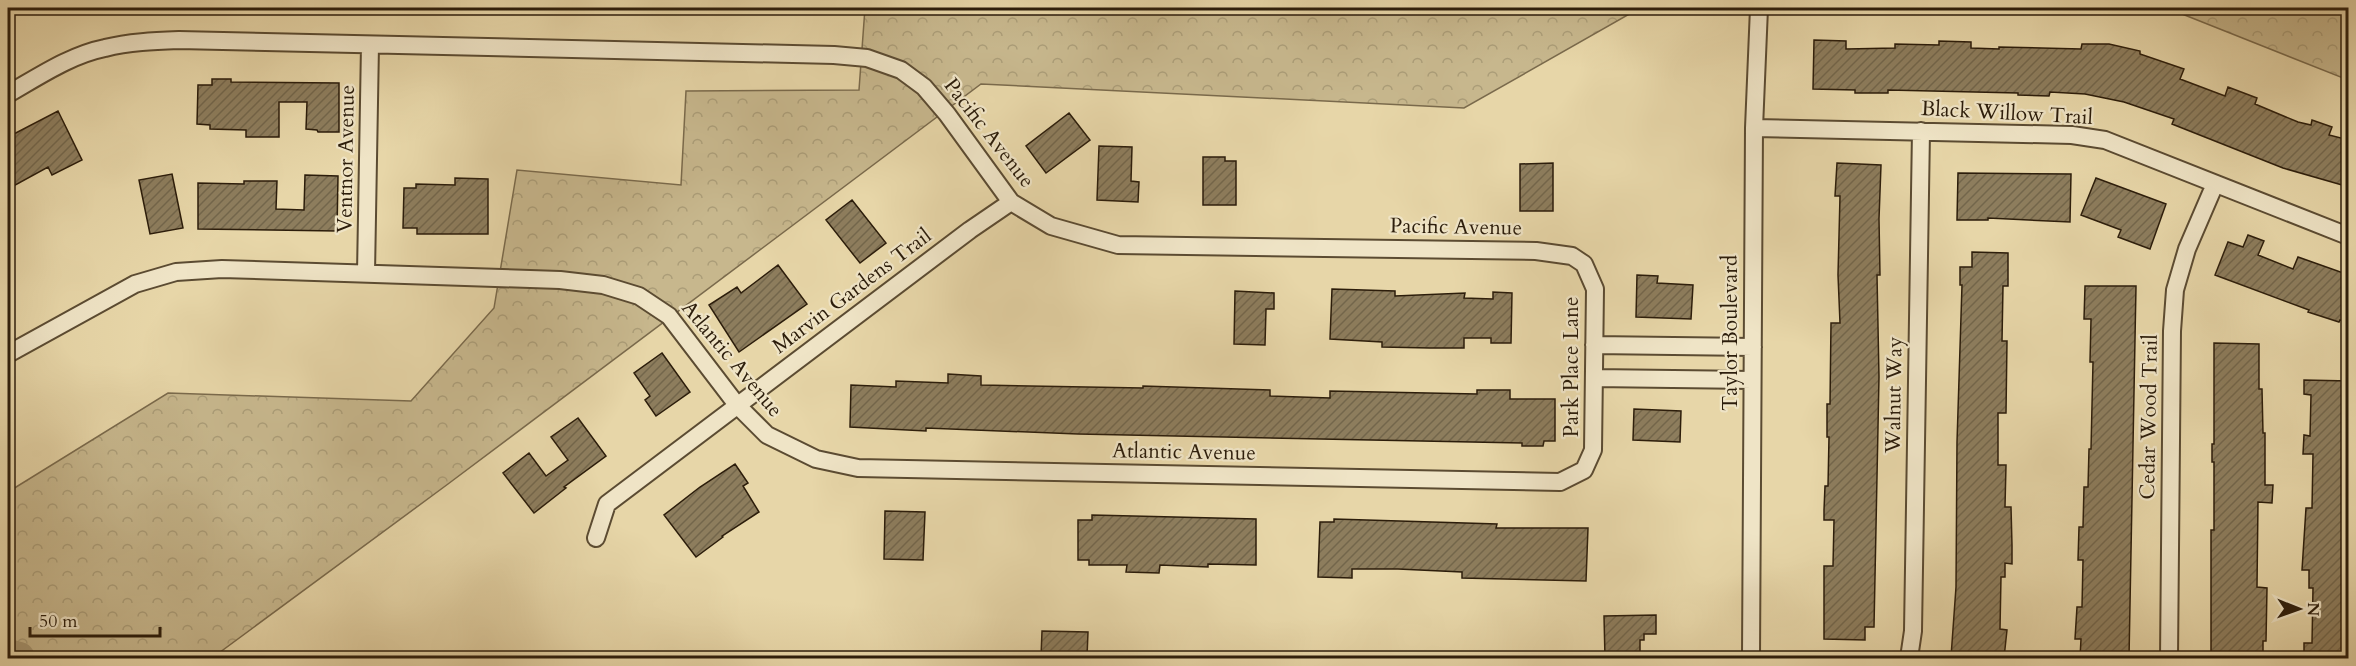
<svg xmlns="http://www.w3.org/2000/svg" width="2356" height="666" font-family="Cardo,serif">
	<style>
		.forest { fill: url(#forest-crowns); stroke: #7a6a4c; stroke-width: 1.5 }
		.lines { fill: none; stroke-linecap: round; stroke-linejoin: round }
		.river { stroke: #a79773; stroke-width: 32 }
		.building { fill: url(#building-hatch); stroke: #2c1d0b; stroke-width: 1.5 }
		.minor-casing { stroke: #5b4b32; stroke-width: 20 }
		.minor { stroke: #efe4c6; stroke-width: 16 }
		.labels { text-anchor: middle; dominant-baseline: central; stroke-width: 4.5; stroke-linejoin: round; paint-order: stroke }
		.street-label { font-size: 21px; fill: #2c1d0b; stroke: #efe4c6 }
	</style>
	<defs>
		<pattern id="forest-crowns" width="20" height="18" patternUnits="userSpaceOnUse" patternTransform="scale(1.5)"><rect width="20" height="18" fill="#c7b78d"/><path d="M2 6a3 3 0 1 1 6 0M12 15a3 3 0 1 1 6 0" fill="none" stroke="#ab9d78"/></pattern>
		<pattern id="building-hatch" width="6" height="6" patternUnits="userSpaceOnUse" patternTransform="scale(1.5)"><rect width="6" height="6" fill="#8d7d5d"/><path d="M-1 1l2-2M0 6l6-6M5 7l2-2" fill="none" stroke="#73664b"/></pattern>
	</defs>
	<rect width="100%" height="100%" fill="#e7d6a8"/>
	<filter id="stains"><feTurbulence type="fractalNoise" baseFrequency=".00333" numOctaves="4"/><feColorMatrix values="0 0 0 0 .2 0 0 0 0 .09 0 0 0 0 .02 0 0 0 .5 -.17"/></filter>
	<radialGradient id="worn" r=".72"><stop offset=".6" stop-color="#630" stop-opacity="0"/><stop offset="1" stop-color="#630" stop-opacity=".3"/></radialGradient>
	<path class="forest" d="M865 8H1640L1464 108 981 84 448 484 212 658H8V492L168 393 411 401 494 308 517 170 681 185 686 91 859 90Z
		M2167 8H2348V80Z"/>
	<g class="lines">
		<path class="river" d="M8 655 19 658"/>
	</g>
	<path class="building" d="M1814 40 1846 41V49L1895 48V44L1939 45V41L1971 42V48L1999 49V47L2081 49 2082 44H2109L2140 51V54L2184 69 2180 79 2225 96 2228 87 2257 98 2255 104 2298 122 2311 125 2312 120 2332 127 2329 135 2349 140V187L2283 168 2172 124 2174 119 2124 102 2085 94 2050 92 2049 96 2018 95V93L1888 90V93H1855V90L1813 89Z
		M212 79H231V82L339 83V132H318L317 130 306 129 307 102H279V137H246V130L210 129V125L197 124 198 85H212Z
		M58 111 82 160 52 175 48 167 8 189V137Z
		M1069 113 1090 140 1046 173 1026 146Z
		M1099 146 1132 147 1131 181 1139 182 1138 202 1097 200Z
		M1203 157H1225V161H1236V205H1203Z
		M1553 163V211H1520V164Z
		M1837 163 1881 165 1879 219 1880 275H1877L1879 377 1874 627H1865V640L1824 639V566H1833L1834 520H1824V510L1825 486H1828L1829 437H1827V404H1830L1831 323H1840L1838 275 1840 196H1835Z
		M1958 173 2071 174 2070 222 1988 218V220H1957Z
		M172 174 183 228 150 234 139 180Z
		M305 175 338 176 337 231 198 229V183L244 184V181H277L276 209 304 210Z
		M455 178 488 179V234H417V228H403L404 188H416V184L455 185Z
		M2096 178 2166 204 2150 249 2118 237 2121 230 2081 215Z
		M852 200 886 243 860 263 826 220Z
		M2248 235 2264 241 2258 255 2293 269 2298 257 2349 275V323L2340 320 2339 322 2308 312 2309 310 2215 275 2228 242 2243 247Z
		M1972 252 2008 253V286H2003L2002 341H2007L2006 413H1998V465H2006L2005 507H2011L2012 545V564L2005 563V577H2001L2000 629 2007 630 2004 658 1951 657 1956 587 1957 442 1962 285H1960V267H1972Z
		M778 265 807 304 739 352 709 305 737 287 741 293Z
		M1637 275 1658 276 1657 283 1693 285 1691 319 1636 317Z
		M2085 286H2136L2129 658H2080L2081 639H2075L2077 607H2082L2083 560H2078L2079 527H2083L2084 487H2088L2089 449H2091L2093 362H2090L2091 319H2084Z
		M1332 289 1395 291V296L1465 293 1464 298 1493 299V292L1512 293 1511 343H1491V338H1464V348H1430L1382 347V342L1330 339Z
		M1235 291 1274 293V309H1266L1265 345 1234 344Z
		M2214 343 2259 344V389H2262L2263 433H2265V485H2273L2272 503 2258 502 2257 587 2267 588 2266 641H2263V658H2211V530H2214V462H2212V444H2214Z
		M662 353 690 392 656 416 645 400 650 396 634 373Z
		M948 374 981 376V385L1143 388V386L1270 390V396L1330 398V391L1477 394V390H1510V399H1555V441H1544L1543 446H1522V443L1078 434 926 428V431L850 427 851 385 896 387V381L948 383Z
		M2304 380 2349 381V658H2304V643H2312L2313 588H2309V570H2302L2306 508H2312L2313 454H2303L2304 435 2310 436 2311 395 2304 394Z
		M1634 409 1681 411 1680 442 1633 440Z
		M578 418 606 456 564 487 566 488 534 513 503 473 529 453 546 476 568 460 551 437Z
		M735 464 748 483 743 486 759 512 722 536 723 537 696 557 664 515 700 487Z
		M885 511 925 512 923 560 884 559Z
		M1092 515 1256 519V565L1208 564V567L1160 565 1159 573 1126 572 1127 565H1089V560H1078V520H1092Z
		M1334 519 1497 524 1496 528H1588L1586 581 1462 578V572L1398 569H1352V578L1318 577 1320 522H1334Z
		M1656 615V634H1644V640H1640V658H1605L1604 616Z
		M1042 631 1088 632 1087 657H1041Z"/>
	<g class="lines">
		<g class="minor-casing">
			<path id="minor" d="M8 94C38 77 70 55 105 48 129 42 154 41 179 40L834 55 867 58 901 70 924 87 947 114 1011 202 1051 226 1118 245 1536 251 1572 256 1584 264 1595 289 1593 450 1584 470 1560 482 858 468 816 459 767 435 737 405 669 316 639 296 603 285 560 280 222 269 176 272 135 284 8 354
				M1754 128 2072 135 2105 140 2348 236
				M366 273 370 45
				M1594 345 1753 347
				M1594 378 1752 380
				M596 538 607 504 970 230 1011 202
				M1751 658 1754 128 1759 8
				M1909 658 1913 631 1921 131
				M2169 658 2172 331 2175 290 2187 249 2215 184"/>
		</g>
		<use href="#minor" class="minor"/>
	</g>
	<g class="labels">
		<g class="street-label">
			<text transform="translate(2007 113) rotate(3)">Black Willow Trail</text>
			<text transform="translate(989 133) rotate(52)">Pacific Avenue</text>
			<text transform="translate(346 159) rotate(-89)">Ventnor Avenue</text>
			<text transform="translate(1456 227) rotate(1)">Pacific Avenue</text>
			<text transform="translate(852 291) rotate(-37)">Marvin Gardens Trail</text>
			<text transform="translate(1730 333) rotate(-90)">Taylor Boulevard</text>
			<text transform="translate(732 359) rotate(50)">Atlantic Avenue</text>
			<text transform="translate(1571 367) rotate(-90)">Park Place Lane</text>
			<text transform="translate(1894 395) rotate(-89)">Walnut Way</text>
			<text transform="translate(2149 417) rotate(-89)">Cedar Wood Trail</text>
			<text transform="translate(1184 452) rotate(1)">Atlantic Avenue</text>
		</g>
	</g>
	<rect width="2356" height="666" fill="none" stroke="#e7d6a8" stroke-width="30"/>
	<rect x="9" y="9" width="2338" height="648" fill="none" stroke="#2c1d0b" stroke-width="3"/>
	<rect x="15" y="15" width="2326" height="636" fill="none" stroke="#2c1d0b" stroke-width="1.5"/>
	<g transform="translate(2299 609) rotate(91)" stroke="#efe4c6" stroke-width="4.5" paint-order="stroke">
	<path d="M0-4.5L10 22L0 15L-10 22Z" fill="#2c1d0b"/>
	<text y="-9" font-size="16" font-weight="bold" text-anchor="middle" fill="#2c1d0b">N</text>
	</g>
	<path d="M30 627v9h130v-9" fill="none" stroke="#2c1d0b" stroke-width="3"/>
	<text x="39" y="627" font-size="18" fill="#2c1d0b" stroke="#efe4c6" stroke-width="4.5" paint-order="stroke">50 m</text>
	<rect width="100%" height="100%" filter="url(#stains)"/>
	<rect width="100%" height="100%" fill="url(#worn)"/>
</svg>
